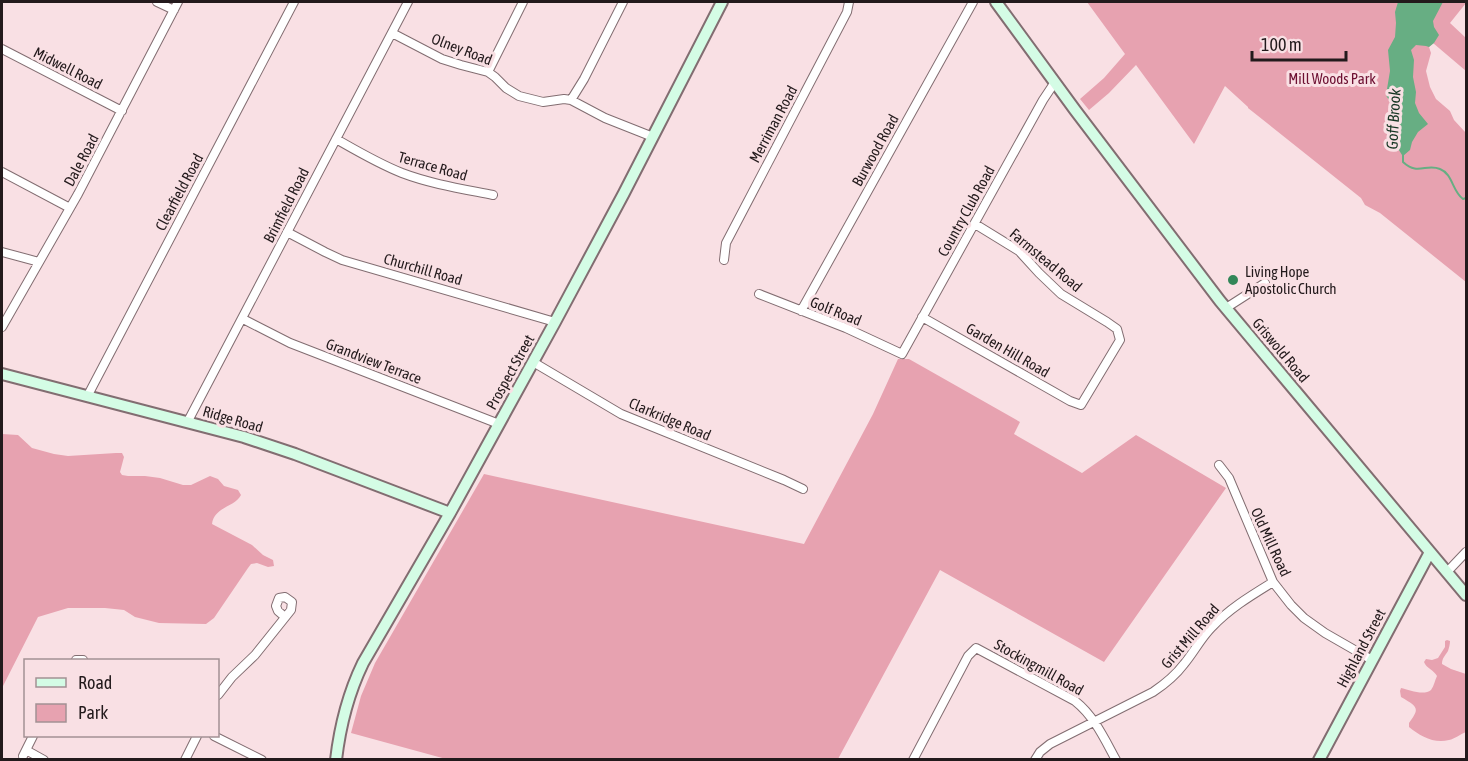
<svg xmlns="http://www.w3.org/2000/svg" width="1468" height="761" font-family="'Asap Condensed',sans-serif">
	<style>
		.green { fill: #e7a2b0 }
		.water { fill: #67ae83 }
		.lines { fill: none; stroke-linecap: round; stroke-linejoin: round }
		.stream { stroke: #67ae83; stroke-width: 2 }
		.street-casing { stroke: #826d71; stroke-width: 10 }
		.secondary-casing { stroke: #826d71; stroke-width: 14 }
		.street { stroke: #fff; stroke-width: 8 }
		.secondary { stroke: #d4fce5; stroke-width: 10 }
		.poi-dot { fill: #328658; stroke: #f9e0e4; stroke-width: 2 }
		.labels { text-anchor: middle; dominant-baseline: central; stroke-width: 6; stroke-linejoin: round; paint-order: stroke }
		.street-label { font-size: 15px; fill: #231a1c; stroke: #f9e0e4 }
		.park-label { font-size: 15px; fill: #6d1032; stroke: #f9e0e4 }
		.poi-label { font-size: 15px; fill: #231a1c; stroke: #f9e0e4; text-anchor: start }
		.water-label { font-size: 16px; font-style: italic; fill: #163623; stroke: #f9e0e4 }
	</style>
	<rect width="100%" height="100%" fill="#f9e0e4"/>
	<path class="green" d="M1087 2H1466V3L1450 23 1466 38V71L1433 43 1429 47 1431 53 1426 71 1430 87 1436 99 1450 111 1454 120 1466 133V282L1380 213 1365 205 1361 198 1248 108V107L1225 86 1194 144 1136 65 1109 93 1089 110 1080 99 1104 78 1125 54Z
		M898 359H909L1020 422 1014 434 1082 473 1136 435 1226 488 1104 662 940 570 838 759H446L351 733 361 696 375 663 484 474 804 544 873 414Z
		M2 434 18 435 32 448 54 454 68 456 116 453H122L124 457 120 472 122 475 128 476H145L160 478 183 485H191L210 476 218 479 224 486 238 490 241 495C235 507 214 507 212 524L252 545 263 555 273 560 274 566 268 567 257 563 251 564 248 568 214 618 206 624 159 623 135 617 124 610 105 608H68L38 617 2 688Z
		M1447 640 1450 641C1450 644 1449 648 1448 651 1445 656 1442 658 1442 664L1451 669 1466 674V732C1460 734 1455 739 1449 740 1434 744 1420 736 1409 727V723C1420 708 1418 707 1401 697L1400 691 1401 688C1409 690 1424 696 1431 690 1434 686 1435 680 1437 676 1434 670 1426 668 1424 662L1426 659 1432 660 1438 658 1445 647V641Z"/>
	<path class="water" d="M1398 2H1443L1433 21 1434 27 1439 35 1434 43 1429 47 1426 46 1416 45 1411 50 1414 60 1413 77 1416 92 1415 103 1419 113 1428 124 1418 132 1412 142 1410 150 1403 156 1402 155 1397 147 1400 132 1398 115 1399 111C1396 104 1388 101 1386 95L1390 71 1388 50 1395 37 1396 23 1395 12Z"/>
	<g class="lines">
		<path class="stream" d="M1403 154V162C1418 176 1426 163 1440 169 1453 174 1452 191 1463 199L1466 198"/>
		<g class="street-casing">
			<path id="street" d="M157 2 174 10
				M392 33 442 59 461 65 488 72 495 77 506 88 519 96 543 102 564 99 571 100 605 118 653 137
				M2 49 122 111
				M488 72 523 2
				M571 100 584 79 623 2
				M336 139C357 151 379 164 402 173 431 184 463 189 493 195
				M2 172 70 208
				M287 232 325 252 342 260 555 322
				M2 252 39 262
				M724 260 726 243 847 12 849 2
				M759 294 846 328 902 354 1043 100 1055 82
				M1226 308 1265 283
				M801 311 973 2
				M922 317 1070 401 1081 405 1120 340 1117 329 1107 322 1061 294 1039 273 1019 251 975 224
				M243 319 290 343 499 424
				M2 327 78 194 178 2
				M533 362 621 414 784 480 803 489
				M88 395 294 2
				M188 421 408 2
				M1219 465 1229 478 1273 582 1291 605 1304 618 1325 633 1372 660
				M1447 572 1466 552
				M76 660H83
				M218 695 232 677 255 655 291 610 292 602 285 597 279 598 276 606 278 611 285 617
				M214 736 262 760
				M26 750 44 760
				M23 756 33 736
				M185 760 197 736
				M913 760 968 656 976 648 1075 701C1094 716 1104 738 1116 760
				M1035 760 1040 752 1050 744 1153 692C1165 684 1175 676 1184 664 1194 652 1201 638 1212 627 1230 608 1252 595 1273 582"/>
		</g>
		<g class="secondary-casing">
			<path id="secondary" d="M996 2 1075 110 1220 301 1466 595
				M2 374 244 437 295 454 450 513
				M336 760C340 726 348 694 363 663L450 513 555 322 624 193 722 2
				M1319 760 1430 552"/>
		</g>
		<use href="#street" class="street"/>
		<use href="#secondary" class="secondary"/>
	</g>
	<circle class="poi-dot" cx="1233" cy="280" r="6"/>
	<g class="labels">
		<g class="street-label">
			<text transform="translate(462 49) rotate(21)">Olney Road</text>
			<text transform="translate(68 68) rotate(27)">Midwell Road</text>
			<text transform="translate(773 124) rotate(-62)">Merriman Road</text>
			<text transform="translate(875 150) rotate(-61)">Burwood Road</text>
			<text transform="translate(81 160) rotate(-62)">Dale Road</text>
			<text transform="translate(433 166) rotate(16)">Terrace Road</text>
			<text transform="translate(179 192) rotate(-62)">Clearfield Road</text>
			<text transform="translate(286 205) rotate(-63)">Brimfield Road</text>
			<text transform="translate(966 211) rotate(-61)">Country Club Road</text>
			<text transform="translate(1046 260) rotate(40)">Farmstead Road</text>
			<text transform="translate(423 269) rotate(16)">Churchill Road</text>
			<text transform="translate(836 311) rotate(22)">Golf Road</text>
			<text transform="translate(1008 350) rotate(30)">Garden Hill Road</text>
			<text transform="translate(1281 350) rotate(50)">Griswold Road</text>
			<text transform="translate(374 361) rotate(21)">Grandview Terrace</text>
			<text transform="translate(510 372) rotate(-61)">Prospect Street</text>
			<text transform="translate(233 419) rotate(16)">Ridge Road</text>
			<text transform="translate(670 419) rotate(23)">Clarkridge Road</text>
			<text transform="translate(1271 542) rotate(65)">Old Mill Road</text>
			<text transform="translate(1190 636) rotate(-49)">Grist Mill Road</text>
			<text transform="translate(1361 648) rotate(-62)">Highland Street</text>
			<text transform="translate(1039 667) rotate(29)">Stockingmill Road</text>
		</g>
		<g class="park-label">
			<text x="1332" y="78">Mill Woods Park</text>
		</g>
		<g class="poi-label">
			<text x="1245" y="271">Living Hope<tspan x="1245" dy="17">Apostolic Church</tspan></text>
		</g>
		<g class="water-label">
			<text transform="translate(1393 119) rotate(-87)">Goff Brook</text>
		</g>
	</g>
	<rect width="1468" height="761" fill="none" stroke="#231a1c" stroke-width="6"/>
	<rect x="24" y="659" width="195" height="78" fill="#f9e0e4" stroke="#a39194" stroke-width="1.5"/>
	<rect x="36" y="678" width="30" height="9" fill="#d4fce5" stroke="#a39194" stroke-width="1.5"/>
	<text x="78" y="689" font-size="18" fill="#231a1c">Road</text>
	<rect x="36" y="704" width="30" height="18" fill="#e7a2b0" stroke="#a39194" stroke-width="1.5"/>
	<text x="78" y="719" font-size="18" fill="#231a1c">Park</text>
	<path d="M1252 51v9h94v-9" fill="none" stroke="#231a1c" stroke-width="3"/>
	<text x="1261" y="51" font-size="18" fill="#231a1c" stroke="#f9e0e4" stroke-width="4.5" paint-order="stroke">100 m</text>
</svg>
